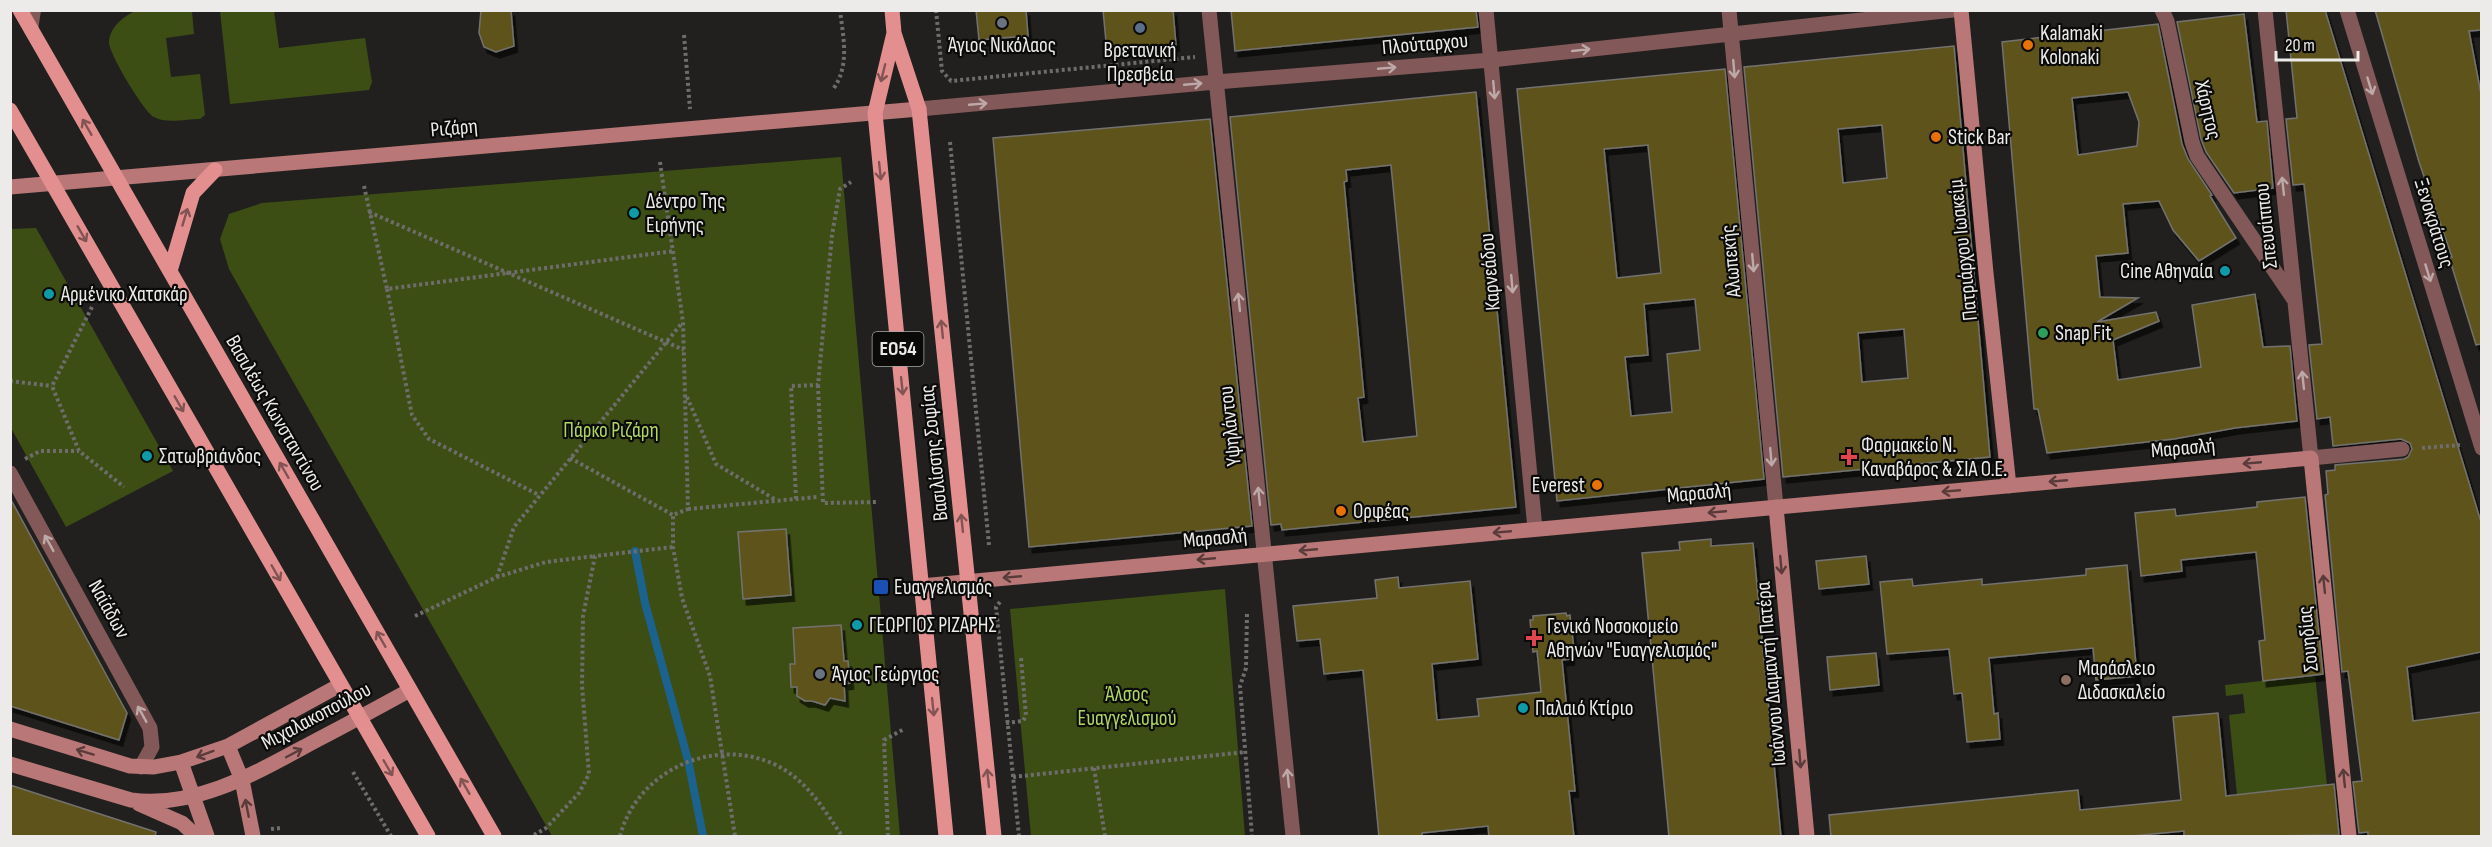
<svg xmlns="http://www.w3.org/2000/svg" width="2492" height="847" font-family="'Sofia Sans Condensed',sans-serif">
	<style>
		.green { fill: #3d4e15 }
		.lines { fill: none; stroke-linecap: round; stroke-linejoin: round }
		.stream { stroke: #1c628e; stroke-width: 8 }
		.building { fill: #5f531e; stroke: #73726f; stroke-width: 1.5; fill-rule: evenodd; filter: url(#shadow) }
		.path { stroke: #6e6d6b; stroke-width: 4; stroke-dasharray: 3 3; stroke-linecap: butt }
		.lane { stroke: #825858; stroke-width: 14 }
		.street { stroke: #825858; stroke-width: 15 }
		.secondary { stroke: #b97777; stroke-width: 15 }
		.primary { stroke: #e48f8f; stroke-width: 15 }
		.oneway { stroke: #bca9a8 }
		.oneway2 { stroke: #825353 }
		.oneway3 { stroke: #593b3a }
		.worship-dot { fill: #6b7280; stroke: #0a0a09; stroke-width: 2 }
		.service-dot { fill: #5c6f8a; stroke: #0a0a09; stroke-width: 2 }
		.food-dot { fill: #e8710a; stroke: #0a0a09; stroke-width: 2 }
		.culture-dot { fill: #0f9aa8; stroke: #0a0a09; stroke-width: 2 }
		.leisure-dot { fill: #2e9e5b; stroke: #0a0a09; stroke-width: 2 }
		.health-dot { fill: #e0444e; stroke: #0a0a09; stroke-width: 2 }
		.transit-dot { fill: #1a4fb4; stroke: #0a0a09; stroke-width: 2 }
		.education-dot { fill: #8d6e63; stroke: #0a0a09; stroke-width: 2 }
		.labels { text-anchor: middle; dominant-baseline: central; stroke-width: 4.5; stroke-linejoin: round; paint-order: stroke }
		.shield { fill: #0a0a09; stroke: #a8a8a6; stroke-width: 1.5 }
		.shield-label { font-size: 20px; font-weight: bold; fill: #ecebe9 }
		.poi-label { font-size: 21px; fill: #ecebe9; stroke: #0a0a09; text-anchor: start }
		.street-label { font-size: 21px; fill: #ecebe9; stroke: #0a0a09 }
		.park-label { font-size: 21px; fill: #aed660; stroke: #0a0a09 }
	</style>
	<defs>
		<filter id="shadow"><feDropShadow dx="3.5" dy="6" stdDeviation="0" flood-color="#0009"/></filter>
	</defs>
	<rect width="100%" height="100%" fill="#21201e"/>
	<path class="green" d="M135 11H192L194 34 166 38 171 77 200 74 205 115 200 119C187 119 166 124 154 117 144 112 108 52 109 42 110 27 123 17 135 11Z
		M220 11H274L279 48 365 38 372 82 369 90 230 104Z
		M841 157 900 836H552L229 269 220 239 229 214 262 203Z
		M36 228 173 471 66 527 11 428V229Z
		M1225 589 1245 836H1031L1010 609Z
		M2315 675 2327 785 2237 795 2229 715 2245 713 2243 694 2226 696 2225 685Z"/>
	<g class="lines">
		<path class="stream" d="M635 551 645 603 688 760 703 836"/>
	</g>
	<path class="building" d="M481 10H511L514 46 496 52 484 47 479 33Z
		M976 10H1026L1028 36 979 40Z
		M1103 10H1173L1176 45 1107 52Z
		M1231 10H1476L1478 27 1235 51Z
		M2286 10H2325L2481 522V652L2407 667 2413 721 2481 712V837H2368V832L2359 833 2353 782 2362 781 2348 671 2342 672 2325 495 2328 494 2326 471 2335 470V465L2404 459 2408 457 2412 449 2410 443 2401 439 2333 446 2330 417 2317 419 2309 345 2322 344 2304 184 2293 185 2286 119 2297 118Z
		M2375 10H2481V30L2469 31 2481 94V344L2476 345 2449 257H2452L2419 162Z
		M2244 14 2257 122 2267 121 2273 188 2234 193 2206 152 2201 139 2177 22Z
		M2158 24 2182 144 2188 159 2212 195 2210 196 2236 238 2199 261 2173 230 2159 201 2123 204 2128 253 2096 256 2100 297 2138 298 2097 322 2156 312 2159 321 2113 340 2118 380 2201 367 2192 305 2255 294 2263 347 2290 346 2297 421 2235 428 2174 439 2047 453 2038 409H2034L2002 42ZM2128 92 2139 122 2137 146 2078 155 2072 98Z
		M1954 46 1990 457 1783 477 1744 67ZM1882 125 1887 178 1843 183 1838 129ZM1904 329 1908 378 1862 382 1858 333Z
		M1725 69 1764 479 1557 501 1517 89ZM1648 145 1661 273 1617 278 1604 149ZM1695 299 1700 350 1667 354 1672 412 1631 416 1625 357 1648 355 1644 304Z
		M1476 92 1516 507 1282 530 1281 524 1271 525 1230 117ZM1391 165 1417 436 1363 442 1358 398 1364 397 1344 182 1347 181 1346 170Z
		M1210 119 1252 526 1029 547 993 138Z
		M2305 497 2323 674 2263 681 2259 641 2265 640 2256 552 2181 560 2182 571 2141 576 2135 513 2175 509 2176 516 2257 507V502Z
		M10 498 127 713 119 740 10 706Z
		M786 529 791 595 743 599 738 532Z
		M1711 539V546L1753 543 1781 837H1669L1642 553 1680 550 1679 542Z
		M1866 556 1869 584 1819 589 1816 561Z
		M2127 565 2137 676 2096 680 2093 648 1989 658 1994 714 1998 713 2000 739 1967 742 1962 693 1954 694 1949 649 1887 654 1880 582 1912 579 1913 586 1982 579V585L2086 575V569Z
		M1398 577 1399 588 1470 581 1478 659 1432 664 1437 720 1479 716 1477 699 1541 692 1537 651 1533 652 1530 620H1533V616L1566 613 1567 616 1570 615 1574 649H1570L1571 659 1562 660 1575 791H1569L1574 837H1489L1488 826 1422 833V837H1379L1363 670 1324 674 1320 639 1297 641 1293 606 1377 598 1375 580Z
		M841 625 844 661H848L850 683 844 684 845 701 830 698 825 705 812 701H805L797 696V687H791L790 664H795L793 628Z
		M1876 653 1879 685 1830 690 1827 657Z
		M2218 713 2226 796 2334 784 2339 835 2184 837V831L2121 837H1831L1829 815 2078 790 2080 810 2181 800 2173 717Z
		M10 785 156 832 155 837H10Z"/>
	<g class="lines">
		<path class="path" d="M936 10 942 71 951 81 1195 57
			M684 35 690 109
			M834 88C850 64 843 37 840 10
			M950 142 989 545
			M660 162 683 322 688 509 673 515V547L682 598 710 676 735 836
			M364 186 387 289 674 251
			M369 212 684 350
			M387 289 412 415 429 439 539 495
			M92 307 52 386 79 451 124 487
			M10 381 52 386
			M818 385 823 503 879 502
			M687 397 716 464 776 500
			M2422 448 2460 445
			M570 458 673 515
			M25 459 40 451H79
			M796 499 791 386 818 385 832 235 840 189 851 182
			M688 509 817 497
			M497 577 514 527 682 323
			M1000 602 996 607 1019 836
			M1247 614 1246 668 1240 686 1252 836
			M415 616 497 577 546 562 595 556
			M1006 723 1023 721 1026 716 1021 658
			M1094 768 1105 836
			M353 772 391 836
			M1013 777 1245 752
			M271 829 281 828
			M534 835 546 828 579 793 589 774 582 685 583 616 595 556 673 547
			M620 836C637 772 711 736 774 764 806 779 823 808 842 836
			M888 836 884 740 904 729"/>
		<path class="lane" d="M31 30 34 10"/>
		<path class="street" d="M1209 10 1293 836
			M1486 10 1535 529
			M1729 10 1776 507
			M2162 10 2167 21 2192 142 2197 156 2293 298
			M2265 10 2311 458 2402 449
			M2347 10 2482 448
			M919 109 1216 82 1491 60 1953 10
			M10 473 150 728 152 747 141 767"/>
		<path class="secondary" d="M1961 10 1986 273 2009 486
			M10 187 919 109
			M1776 507 1807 836
			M921 586 2311 458 2349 836
			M10 729 130 766 154 767 181 762 228 746 340 685
			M228 746 242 780 253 836
			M181 762 207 836
			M10 764 131 800C197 809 261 770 317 740 348 724 379 707 410 690
			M139 804 182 823 196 836"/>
		<path class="primary" d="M20 10 494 836
			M892 10 894 33 919 109 994 836
			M894 33 875 113 946 836
			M10 110 428 836
			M170 271 193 193 215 170"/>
	</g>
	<defs><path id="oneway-shaft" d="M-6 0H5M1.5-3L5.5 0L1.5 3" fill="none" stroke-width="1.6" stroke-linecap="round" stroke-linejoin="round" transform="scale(1.5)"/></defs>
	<g class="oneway">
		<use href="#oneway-shaft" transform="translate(1581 50) rotate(-6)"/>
		<use href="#oneway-shaft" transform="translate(1387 68) rotate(-5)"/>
		<use href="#oneway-shaft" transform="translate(1734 69) rotate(85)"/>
		<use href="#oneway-shaft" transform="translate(1193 84) rotate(-5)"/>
		<use href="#oneway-shaft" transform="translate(2370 86) rotate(73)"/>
		<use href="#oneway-shaft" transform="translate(1494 90) rotate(85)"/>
		<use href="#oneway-shaft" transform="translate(978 104) rotate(-5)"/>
		<use href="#oneway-shaft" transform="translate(2283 186) rotate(-96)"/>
		<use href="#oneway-shaft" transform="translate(1753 263) rotate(85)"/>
		<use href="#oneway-shaft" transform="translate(2428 273) rotate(73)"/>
		<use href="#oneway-shaft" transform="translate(1512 284) rotate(85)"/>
		<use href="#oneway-shaft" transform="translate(1239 302) rotate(-96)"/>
		<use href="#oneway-shaft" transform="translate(2303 380) rotate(-96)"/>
		<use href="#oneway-shaft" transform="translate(1771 457) rotate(85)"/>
		<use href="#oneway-shaft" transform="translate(1259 496) rotate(-96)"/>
		<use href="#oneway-shaft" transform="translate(49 543) rotate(-119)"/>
		<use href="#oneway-shaft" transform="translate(142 714) rotate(-119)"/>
		<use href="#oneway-shaft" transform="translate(1288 778) rotate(-96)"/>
	</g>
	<g class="oneway2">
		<use href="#oneway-shaft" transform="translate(883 73) rotate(104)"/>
		<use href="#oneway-shaft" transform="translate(87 127) rotate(-120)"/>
		<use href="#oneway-shaft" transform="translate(880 171) rotate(84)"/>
		<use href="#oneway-shaft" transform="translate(185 217) rotate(-73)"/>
		<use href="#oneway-shaft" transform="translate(82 234) rotate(60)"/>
		<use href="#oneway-shaft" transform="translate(942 329) rotate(-96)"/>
		<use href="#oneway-shaft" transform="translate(902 386) rotate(84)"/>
		<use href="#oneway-shaft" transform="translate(179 404) rotate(60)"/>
		<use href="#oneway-shaft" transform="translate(284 470) rotate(-120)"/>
		<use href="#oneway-shaft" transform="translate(962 523) rotate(-96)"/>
		<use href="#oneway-shaft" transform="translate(276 573) rotate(60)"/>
		<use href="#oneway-shaft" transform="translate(381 639) rotate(-120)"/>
		<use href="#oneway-shaft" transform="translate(933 707) rotate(84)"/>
		<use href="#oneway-shaft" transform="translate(388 768) rotate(60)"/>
		<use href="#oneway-shaft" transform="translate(988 778) rotate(-96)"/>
		<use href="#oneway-shaft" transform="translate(465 786) rotate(-120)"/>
	</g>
	<g class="oneway3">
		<use href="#oneway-shaft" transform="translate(2252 463) rotate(175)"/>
		<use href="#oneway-shaft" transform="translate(2058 481) rotate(175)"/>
		<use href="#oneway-shaft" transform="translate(1951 491) rotate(175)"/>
		<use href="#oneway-shaft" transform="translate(1717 512) rotate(175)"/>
		<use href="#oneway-shaft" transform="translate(1502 532) rotate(175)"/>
		<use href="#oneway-shaft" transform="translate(1308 550) rotate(175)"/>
		<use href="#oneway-shaft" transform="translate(1206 559) rotate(175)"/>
		<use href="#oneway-shaft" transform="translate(1781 565) rotate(85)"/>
		<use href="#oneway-shaft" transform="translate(1012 577) rotate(175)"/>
		<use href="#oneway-shaft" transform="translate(2324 584) rotate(-96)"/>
		<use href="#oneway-shaft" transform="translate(85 752) rotate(-163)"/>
		<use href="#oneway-shaft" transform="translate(294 753) rotate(-28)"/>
		<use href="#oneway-shaft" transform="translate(205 754) rotate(160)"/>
		<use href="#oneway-shaft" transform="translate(1800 759) rotate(85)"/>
		<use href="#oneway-shaft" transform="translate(2344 778) rotate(-96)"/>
		<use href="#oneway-shaft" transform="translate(247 808) rotate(-101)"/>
	</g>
	<g class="worship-dot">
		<circle cx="1002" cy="23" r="6"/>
		<circle cx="820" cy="674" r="6"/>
	</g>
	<circle class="service-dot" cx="1140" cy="28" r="6"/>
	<g class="food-dot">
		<circle cx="2028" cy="45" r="6"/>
		<circle cx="1936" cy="137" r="6"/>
		<circle cx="1597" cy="485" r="6"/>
		<circle cx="1341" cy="511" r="6"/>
	</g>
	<g class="culture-dot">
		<circle cx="634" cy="213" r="6"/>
		<circle cx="2225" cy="271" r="6"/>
		<circle cx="49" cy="294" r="6"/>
		<circle cx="147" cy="456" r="6"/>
		<circle cx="857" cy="625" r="6"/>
		<circle cx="1523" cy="708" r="6"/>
	</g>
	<circle class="leisure-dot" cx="2043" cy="333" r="6"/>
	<g class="health-dot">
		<path d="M1846 448h6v6h6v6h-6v6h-6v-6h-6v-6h6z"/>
		<path d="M1531 629h6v6h6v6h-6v6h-6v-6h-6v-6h6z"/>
	</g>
	<rect class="transit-dot" x="873" y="579" width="16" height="16" rx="3"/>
	<circle class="education-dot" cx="2066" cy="680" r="6"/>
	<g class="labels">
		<rect class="shield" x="872.5" y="332" width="51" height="34" rx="4.5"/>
		<g class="shield-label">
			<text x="898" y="349">ΕΟ54</text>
		</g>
		<g class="poi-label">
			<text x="2040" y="33">Kalamaki<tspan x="2040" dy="24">Kolonaki</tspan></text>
			<text x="1002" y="45" text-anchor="middle">Άγιος Νικόλαος</text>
			<text x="1140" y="50" text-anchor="middle">Βρετανική<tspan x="1140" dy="24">Πρεσβεία</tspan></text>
			<text x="1948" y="137">Stick Bar</text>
			<text x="646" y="201">Δέντρο Της<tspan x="646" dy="24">Ειρήνης</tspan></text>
			<text x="2213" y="271" text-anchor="end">Cine Αθηναία</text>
			<text x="61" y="294">Αρμένικο Χατσκάρ</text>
			<text x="2055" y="333">Snap Fit</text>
			<text x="1861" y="445">Φαρμακείο Ν.<tspan x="1861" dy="24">Καναβάρος &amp; ΣΙΑ Ο.Ε.</tspan></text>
			<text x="159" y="456">Σατωβριάνδος</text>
			<text x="1585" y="485" text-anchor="end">Everest</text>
			<text x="1353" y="511">Ορφέας</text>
			<text x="894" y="587">Ευαγγελισμός</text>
			<text x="869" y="625">ΓΕΩΡΓΙΟΣ ΡΙΖΑΡΗΣ</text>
			<text x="1547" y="626">Γενικό Νοσοκομείο<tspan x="1547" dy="24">Αθηνών "Ευαγγελισμός"</tspan></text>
			<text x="2078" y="668">Μαράσλειο<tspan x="2078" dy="24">Διδασκαλείο</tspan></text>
			<text x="832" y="674">Άγιος Γεώργιος</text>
			<text x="1535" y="708">Παλαιό Κτίριο</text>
		</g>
		<g class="street-label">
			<text transform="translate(1425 44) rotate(-5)">Πλούταρχου</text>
			<text transform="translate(2208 110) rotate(77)">Χάρητος</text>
			<text transform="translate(454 128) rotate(-5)">Ριζάρη</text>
			<text transform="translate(2434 223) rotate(73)">Ξενοκράτους</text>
			<text transform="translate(2266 226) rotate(-96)">Σπευσίππου</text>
			<text transform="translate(1963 250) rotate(-96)">Πατριάρχου Ιωακείμ</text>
			<text transform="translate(1731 261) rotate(-95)">Αλωπεκής</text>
			<text transform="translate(1490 272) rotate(-95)">Καρνεάδου</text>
			<text transform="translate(275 413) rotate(60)">Βασιλέως Κωνσταντίνου</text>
			<text transform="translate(1230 426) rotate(-96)">Υψηλάντου</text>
			<text transform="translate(2183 448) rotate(-5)">Μαρασλή</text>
			<text transform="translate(934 453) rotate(-96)">Βασιλίσσης Σοφίας</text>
			<text transform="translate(1699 493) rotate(-5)">Μαρασλή</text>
			<text transform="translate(1215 538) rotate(-5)">Μαρασλή</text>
			<text transform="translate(109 609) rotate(61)">Ναϊάδων</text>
			<text transform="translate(2308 639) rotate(-96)">Σουηδίας</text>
			<text transform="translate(1771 674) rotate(-95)">Ιωάννου Διαμαντή Πατέρα</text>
			<text transform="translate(316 716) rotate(-28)">Μιχαλακοπούλου</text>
		</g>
		<g class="park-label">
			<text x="611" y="430">Πάρκο Ριζάρη</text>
			<text x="1127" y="694">Άλσος<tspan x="1127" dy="24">Ευαγγελισμού</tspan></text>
		</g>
	</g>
	<rect width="2492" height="847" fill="none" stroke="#ecebe9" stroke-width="24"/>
	<path d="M2276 51v9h82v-9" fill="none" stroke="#ecebe9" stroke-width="3"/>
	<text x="2285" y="51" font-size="18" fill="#ecebe9" stroke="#0a0a09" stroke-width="4.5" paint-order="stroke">20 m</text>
</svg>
